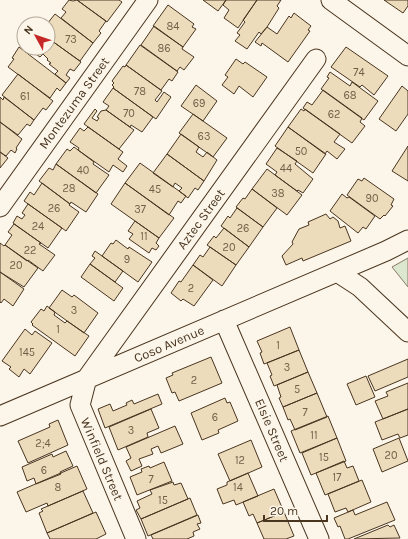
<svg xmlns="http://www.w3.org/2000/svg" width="408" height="539" font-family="Karla,sans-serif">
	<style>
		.green { fill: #dce7d0; stroke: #887966 }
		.building { fill: #ecdcbc; stroke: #4a3520 }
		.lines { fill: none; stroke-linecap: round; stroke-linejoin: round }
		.minor-casing { stroke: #4a3520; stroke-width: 21 }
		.minor { stroke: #fbf6e9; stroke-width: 19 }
		.labels { text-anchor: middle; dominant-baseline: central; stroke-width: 3; stroke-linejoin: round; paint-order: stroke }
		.number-label { font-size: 11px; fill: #725f47 }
		.street-label { font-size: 13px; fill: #4a3520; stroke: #fbf6e9 }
	</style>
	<rect width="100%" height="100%" fill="#fbf6e9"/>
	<path class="green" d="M408 258V287L392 267Z"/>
	<path class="building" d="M69 0 73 1 77 0 106 21 99 31 101 33 93 43 61 18 66 12 62 9Z
		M77 0H119L122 2 107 22Z
		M203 0H226L218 11Z
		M226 0H257L238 28 224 18 229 10 223 5Z
		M257 0H281L277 6 279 8 267 27 261 34 259 32 247 49 235 41 240 35 237 33 245 22 243 20Z
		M384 0H408V6L403 13Z
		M168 5 194 24 192 27 196 29 183 47 153 26Z
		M294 13 311 26 308 30 310 31 288 62 262 43 261 46 255 42 267 27 277 34 289 16 291 18Z
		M55 14 93 43 80 61 52 41 55 37 48 32 47 24Z
		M154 26 183 47 182 49 194 57 184 70 180 67 177 71 141 45Z
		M48 38 81 62 74 71 70 69 66 75 70 78 66 83 55 74 58 71 49 64 51 63 47 60 48 59 43 54 40 57 27 48H48Z
		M140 45 178 72 172 81 169 79 161 90 126 65Z
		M19 47 66 83 60 91 57 88 50 98 8 67 14 59 12 58Z
		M346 47 388 76 374 95 362 85 360 87 331 67Z
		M236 59 243 64 245 62 267 77 253 97 239 86 234 94 222 85 228 77 225 75Z
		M126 65 162 91 155 100 157 102 164 92 171 97 156 119 113 88 114 87 112 85 114 83 112 81 123 66 125 67Z
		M330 72 350 86 352 82 378 101 364 120 321 89 329 78 327 77Z
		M18 74 53 101 46 110 43 108 34 120 2 95Z
		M196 85 217 101 203 121 181 106Z
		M402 86 408 91V114L396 131 379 119Z
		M113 88 153 117 142 132 131 125 130 127 106 110 109 106 103 102Z
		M323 90 362 118 360 122 365 126 352 143 303 108 307 102 312 105Z
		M0 97 3 100 4 97 34 120 30 126 27 124 18 135 0 122Z
		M95 109 97 111 92 118 97 121 99 118 97 117 101 111 106 110 134 130 119 149 84 124Z
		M301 109 304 111 305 109 340 134 334 142 345 149 337 159 327 151 325 154 288 127Z
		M193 114 227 138 213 157 179 133Z
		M0 122 22 139 16 148 17 149 15 153 11 150 6 156 0 152Z
		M88 127 123 152 118 159 127 166 123 172 113 165 109 172 78 150 79 148 70 142 80 128 84 131Z
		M288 127 326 154 313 173 275 146Z
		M181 134 199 147 196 152 203 157 207 152 217 160 204 181 167 154Z
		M408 146V181L392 171Z
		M74 147 94 162 93 164 109 175 96 193 56 164 67 149 70 151Z
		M277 148 297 161 295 164 313 179 303 193 298 190 297 191 275 175 277 172 266 164Z
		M0 152 8 158 0 168Z
		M167 154 204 181 198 190 195 188 188 198 179 191 182 188 175 183 173 187 153 173Z
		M140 163 186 196 181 203 178 201 169 215 125 183Z
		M56 164 98 194 86 212 71 202 70 204 39 181 49 168 53 170Z
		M267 169 302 195 287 215 252 189Z
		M364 178 394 199 391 205 393 206 385 216 384 215 380 219 347 195 358 179 362 181Z
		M42 183 70 204 69 205 79 212 66 231 24 201 30 192 34 195Z
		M125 183 174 218 159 238 111 204Z
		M252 189 277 208 263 227 236 207 243 198 245 199Z
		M342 194 347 198 349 197 375 216 366 229 363 227 358 233 330 211Z
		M28 204 62 228 48 248 13 223 17 216 22 219 25 215 22 213Z
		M237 208 263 227 249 247 221 226 228 216 230 218Z
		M326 214 330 219 333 217 338 221 340 228 345 226 351 241 303 261 302 258 286 265 282 256 293 244 292 242 299 229 309 225 308 222Z
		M135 221 159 238 156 243 159 246 156 250 152 248 149 253 129 239 133 234 128 231Z
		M14 224 41 243 39 244 55 255 43 271 28 260 27 261 5 245 12 235 8 232Z
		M224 228 249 247 236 265 207 245 214 236 216 238Z
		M116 240 128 249 129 247 152 262 138 282 102 256 111 243 113 244Z
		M0 243 4 246 5 245 38 268 24 287 0 272Z
		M210 247 236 265 222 286 193 265 200 255 203 257Z
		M95 251 123 271 115 282 90 264 95 258 92 256Z
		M90 264 123 288 114 301 81 277Z
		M193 265 213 280 194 306 183 299 181 301 171 293 179 281 181 282Z
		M0 272 24 289 13 306 4 299 1 303 0 302Z
		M62 290 72 297 74 295 98 313 84 333 49 308Z
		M47 306 55 312 54 315 65 323 67 321 89 336 75 356 32 325 33 324 31 322 41 309 44 311Z
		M290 327 299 350 264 364 260 353 262 352 257 341Z
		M25 329 32 335 35 331 52 343 30 374 24 369 19 377 9 369 11 367 2 361Z
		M299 350 308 372 274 386 270 376 272 375 267 363Z
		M211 357 222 383 179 401 175 392 172 393 166 378 173 375 172 373Z
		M408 359V377L375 391 368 376Z
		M308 372 317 393 283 407 279 398 281 397 277 385Z
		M366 376 375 397 356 405 347 384Z
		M408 383V409L383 419 375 401 388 396 386 392Z
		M317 393 327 417 295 430 290 419 288 420 283 407Z
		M158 394 162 404 105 428 98 409 110 404 113 411 127 405 126 403 132 400 134 404Z
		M225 398 227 403 230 402 238 421 218 430 219 433 202 440 191 413Z
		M151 409 159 428 147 433 148 437 118 450 109 427Z
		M408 409V435L400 438 398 434 382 440 375 422Z
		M328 416 337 438 300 453 291 431Z
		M58 420 68 445 28 463 18 441 50 427 49 424Z
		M175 426 183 444 161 453 158 446 151 449 153 454 139 459 142 466 131 471 126 461 131 458 126 447Z
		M337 438 346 461 311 475 302 453Z
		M399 438 408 461 382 472 373 449Z
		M251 440 262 467 230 481 218 454Z
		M66 451 73 466 60 472 61 474 36 484 34 478 27 481 22 467 52 454 53 457Z
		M344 461 347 468 353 466 359 481 325 495 316 473Z
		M164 462 172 481 137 495 130 477 142 472 141 469 149 466 150 468Z
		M77 466 87 489 48 506 47 503 26 512 17 492Z
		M248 473 258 496 236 505 234 500 223 504 217 489 227 485V482Z
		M362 480 371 502 348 512 346 508 335 512 328 494Z
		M173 482 174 485 181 483 188 499 141 519 136 510 140 508 137 501 152 494 150 490Z
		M274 489 284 512 257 523 253 514 249 516 243 502Z
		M83 491 93 513 47 533 39 513 43 511 41 509Z
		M190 498 197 515 148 536 141 519Z
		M387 502 395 520 348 539H345L340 526 338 527 334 518 353 510 355 515Z
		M96 512 106 534 96 539H50L47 533Z
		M284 512 294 536 286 539H264L257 523Z
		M198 515 201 523 197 524 200 529 193 532 194 536 187 539H153L151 535Z
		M388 525 390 527 394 525 400 538 354 539Z"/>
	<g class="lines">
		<g class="minor-casing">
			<path id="minor" d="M331 0 408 56
				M0 207 148 0
				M337 272 360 287 408 332
				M224 320 319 539
				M0 416 386 251 408 240
				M136 539 80 405 87 378 316 59"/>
		</g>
		<use href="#minor" class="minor"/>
	</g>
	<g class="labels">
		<g class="number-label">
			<text x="173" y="26">84</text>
			<text x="71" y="39">73</text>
			<text x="164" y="48">86</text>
			<text x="359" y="72">74</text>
			<text x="140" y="91">78</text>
			<text x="350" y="95">68</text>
			<text x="25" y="96">61</text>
			<text x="199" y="103">69</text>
			<text x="129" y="113">70</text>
			<text x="334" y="114">62</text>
			<text x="204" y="136">63</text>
			<text x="301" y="151">50</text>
			<text x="286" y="168">44</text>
			<text x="83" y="170">40</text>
			<text x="69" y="188">28</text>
			<text x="155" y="189">45</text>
			<text x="278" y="193">38</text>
			<text x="372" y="198">90</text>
			<text x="54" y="208">26</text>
			<text x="140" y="209">37</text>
			<text x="38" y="226">24</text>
			<text x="243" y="228">26</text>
			<text x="144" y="236">11</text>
			<text x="229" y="247">20</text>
			<text x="30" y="250">22</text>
			<text x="127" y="259">9</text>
			<text x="16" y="265">20</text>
			<text x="191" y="288">2</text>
			<text x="74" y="310">3</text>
			<text x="58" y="329">1</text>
			<text x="278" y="345">1</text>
			<text x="27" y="352">145</text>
			<text x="287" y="367">3</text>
			<text x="194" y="380">2</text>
			<text x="297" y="389">5</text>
			<text x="305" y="412">7</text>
			<text x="215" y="417">6</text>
			<text x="131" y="430">3</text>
			<text x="314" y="435">11</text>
			<text x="43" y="443">2;4</text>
			<text x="391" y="455">20</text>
			<text x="324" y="457">15</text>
			<text x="240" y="460">12</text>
			<text x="44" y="470">6</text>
			<text x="337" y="477">17</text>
			<text x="151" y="479">7</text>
			<text x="58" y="487">8</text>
			<text x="238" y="487">14</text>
			<text x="163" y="500">15</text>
		</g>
		<g class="street-label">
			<text transform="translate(74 103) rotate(-54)">Montezuma Street</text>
			<text transform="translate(201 219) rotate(-54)">Aztec Street</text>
			<text transform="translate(169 344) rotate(-23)">Coso Avenue</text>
			<text transform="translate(272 430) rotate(67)">Elsie Street</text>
			<text transform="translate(102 459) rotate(67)">Winfield Street</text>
		</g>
	</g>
	<g transform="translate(36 36) rotate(310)"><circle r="19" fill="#fbf6e9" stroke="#b4a999"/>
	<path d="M0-3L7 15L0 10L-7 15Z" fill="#c62828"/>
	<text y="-6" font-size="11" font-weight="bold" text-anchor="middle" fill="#4a3520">N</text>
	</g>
	<path d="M264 515v6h63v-6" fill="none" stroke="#4a3520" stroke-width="2"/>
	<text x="270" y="515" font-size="12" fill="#4a3520" stroke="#fbf6e9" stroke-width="3" paint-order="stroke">20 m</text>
</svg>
